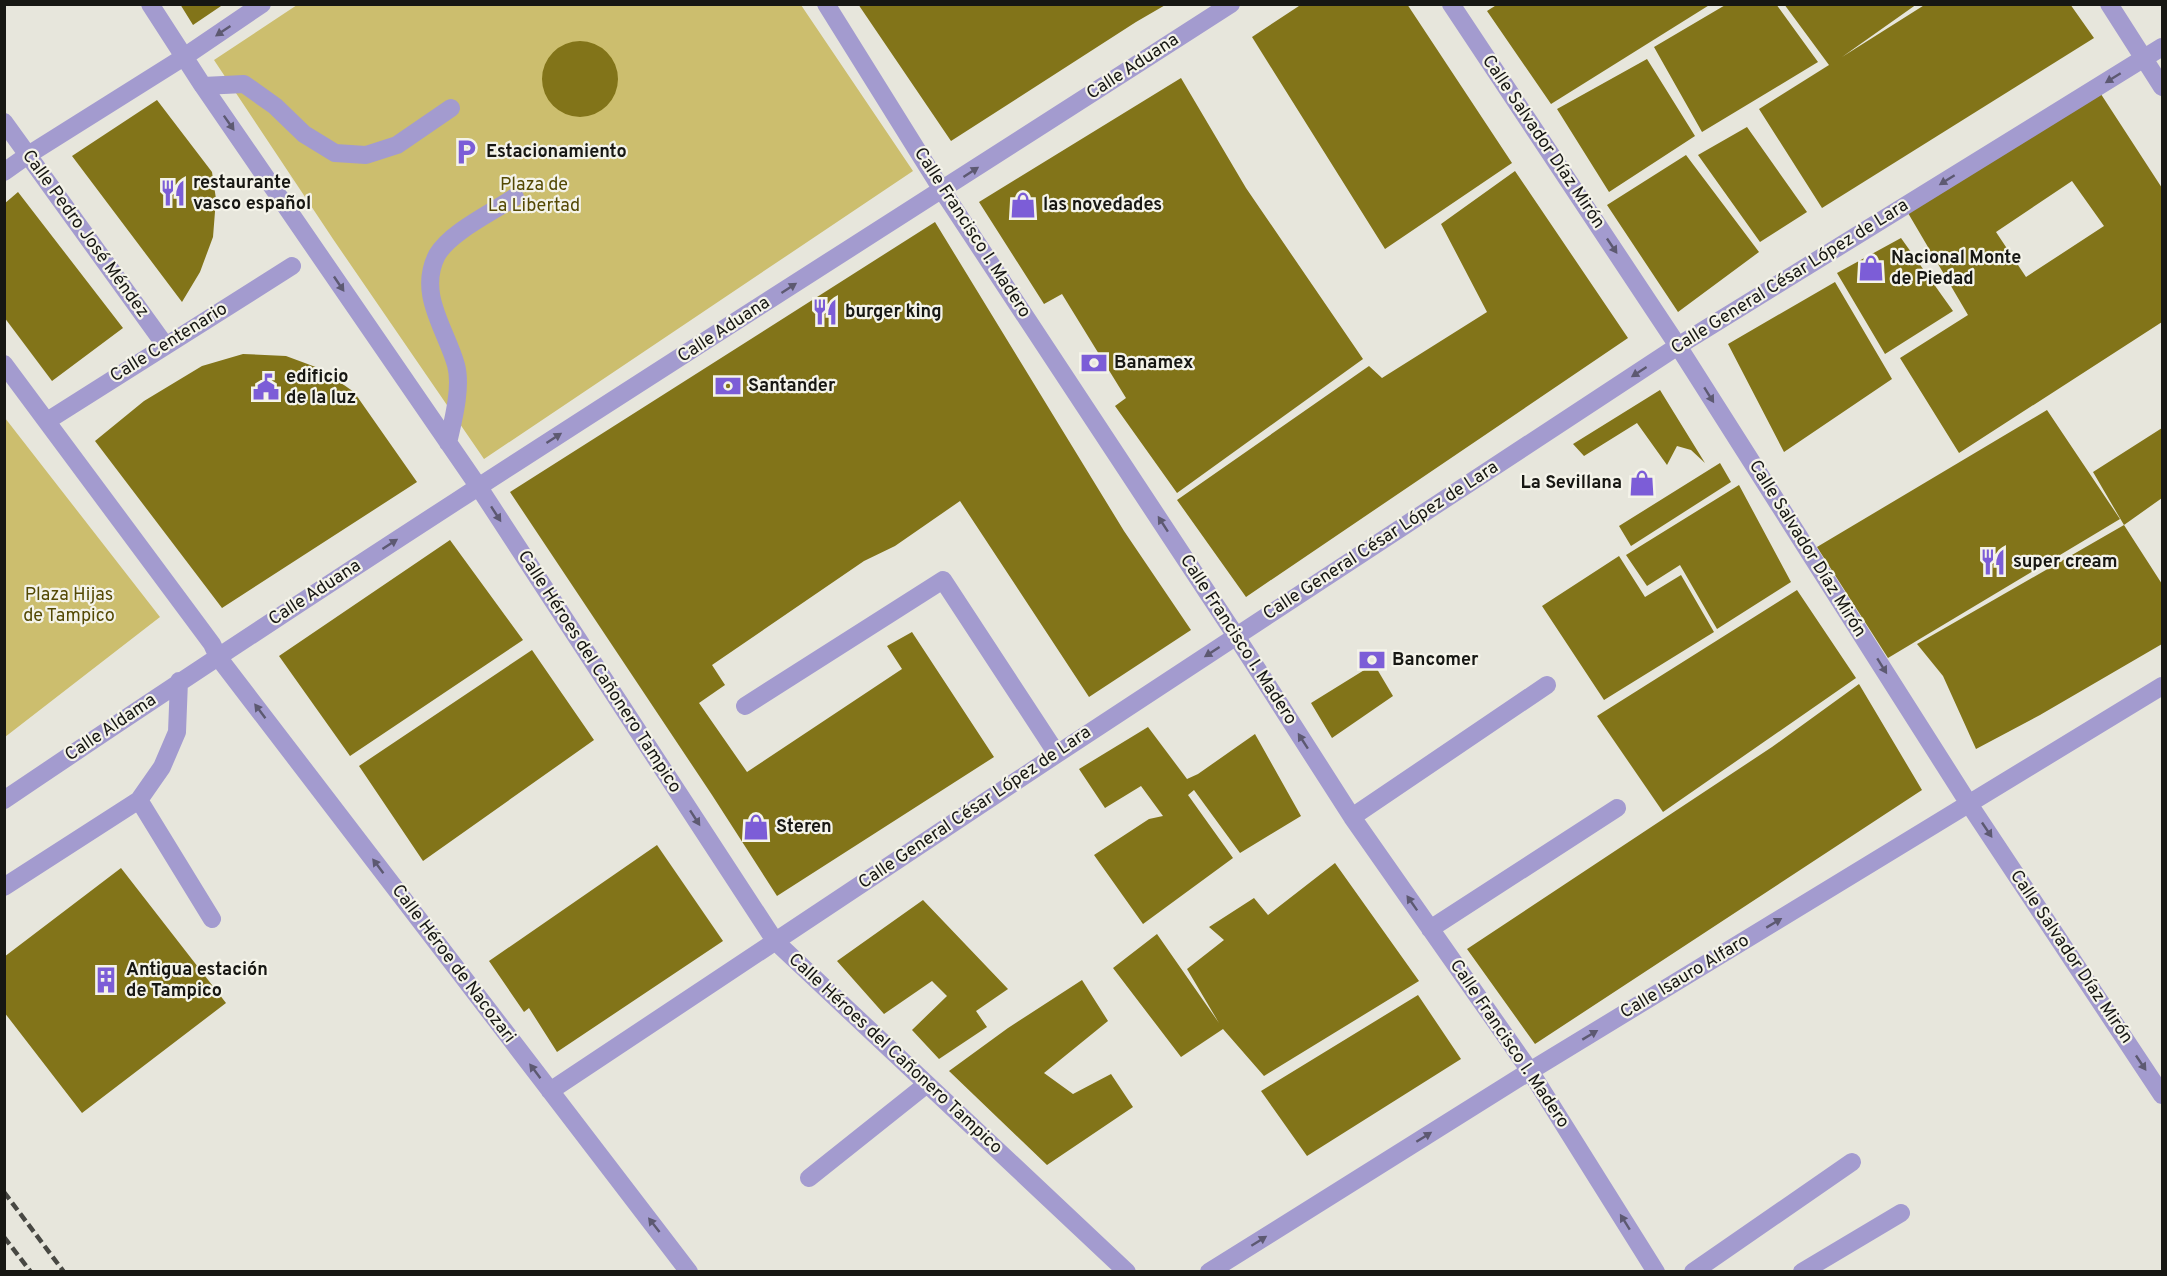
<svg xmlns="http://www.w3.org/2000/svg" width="2167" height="1276" font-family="Overpass,sans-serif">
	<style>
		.green { fill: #ccbe6e }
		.building { fill: #827419; fill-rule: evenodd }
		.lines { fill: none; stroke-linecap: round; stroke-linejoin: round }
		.minor { stroke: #a39bcf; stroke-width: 18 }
		.rail { stroke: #484843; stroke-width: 4.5; stroke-dasharray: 9 4.5; stroke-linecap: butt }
		.oneway { fill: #5d5971 }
		.labels { text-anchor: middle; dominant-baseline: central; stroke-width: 4.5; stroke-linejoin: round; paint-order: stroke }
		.street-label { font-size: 18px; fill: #171713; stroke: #f4f3e9 }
		.poi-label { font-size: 18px; font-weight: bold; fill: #171713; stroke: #f4f3e9; text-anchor: start }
		.park-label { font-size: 18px; fill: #544904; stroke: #f4f3e9 }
	</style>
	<rect width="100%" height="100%" fill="#e7e6dc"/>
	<path class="green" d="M297 5H801L913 171 484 459 333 239 214 60Z
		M5 418 160 617 5 737Z"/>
	<path class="building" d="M180 4H224L193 25Z
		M858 4H1167L1136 22 951 141Z
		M1302 4H1407L1512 163 1385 249 1252 37Z
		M1498 4H1711L1551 104 1487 11Z
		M1727 4H1776L1818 62 1702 132 1654 47Z
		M1784 4H1917L1842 57 1926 4H2070L2094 38 1822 208 1759 109 1829 65Z
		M542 79a38 38 0 1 1 76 0a38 38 0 1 1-76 0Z
		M1647 59 1695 136 1609 192 1557 109Z
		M1181 78 1246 188 1363 359 1177 493 1115 406 1126 398 1062 294 1044 304 979 202Z
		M2097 88 2162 188V322L1959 453 1900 358 1968 315 1908 213ZM2072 181 2104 226 2026 277 1996 232Z
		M157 100 212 172 216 199 213 237 200 272 182 302 72 156Z
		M1747 127 1807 212 1760 242 1698 155Z
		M1686 155 1759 252 1678 312 1607 205Z
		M1515 171 1628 338 1246 597 1177 500 1369 366 1382 378 1487 312 1441 224Z
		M18 192 123 328 52 381 4 317V204Z
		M935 222 1124 531 1191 630 1089 697 960 501 895 546 864 561 712 665 725 685 699 703 747 772 902 669 887 646 912 632 994 757 777 896 712 795 510 492Z
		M1901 238 1953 311 1885 354 1837 273Z
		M1835 282 1892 379 1784 452 1728 344Z
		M243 354 286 356 321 369 354 392 417 482 222 608 95 441 144 401 202 366Z
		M1660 390 1705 463 1691 450 1677 446 1667 465 1637 423 1584 456 1573 444Z
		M2047 410 2120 519 1888 658 1817 547Z
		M2162 428V498L2124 525 2093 472Z
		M1720 463 1731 482 1631 546 1619 526Z
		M1739 485 1791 582 1717 629 1680 565 1647 586 1626 555Z
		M2124 525 2162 584V644L2040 715 1976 749 1943 676 1917 644Z
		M450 540 523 640 350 756 279 656Z
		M1619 556 1645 597 1681 575 1714 632 1604 700 1542 606Z
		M1797 590 1856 678 1663 812 1597 716Z
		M532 650 594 740 423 861 359 766Z
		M1374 664 1393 696 1332 738 1311 703Z
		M1859 684 1922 790 1535 1044 1467 949 1772 747Z
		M1148 727 1187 779 1198 774 1255 734 1301 816 1240 853 1194 790 1188 795 1233 858 1143 924 1094 855 1149 819 1163 816 1141 786 1105 808 1079 769Z
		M657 845 723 941 557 1052 529 1008 524 1012 489 961Z
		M1335 863 1419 981 1264 1076 1223 1029 1181 1057 1113 968 1157 934 1219 1023 1187 969 1224 940 1209 927 1254 898 1268 915Z
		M121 868 226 1003 82 1113 4 1012V957Z
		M923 900 1008 989 976 1011 987 1027 939 1059 912 1030 947 996 932 981 884 1014 837 961Z
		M1082 980 1108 1021 1044 1073 1073 1094 1111 1074 1133 1107 1047 1165 949 1071 1008 1028Z
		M1418 995 1461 1059 1307 1156 1261 1091Z"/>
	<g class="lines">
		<path class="minor" d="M150 4 203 86 478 486 775 941 1127 1272
			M826 4 942 190 1236 636 1352 817 1530 1071 1656 1272
			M1451 4 1678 346 1969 804 2162 1095
			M2109 4 2162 87
			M203 86 244 84 275 106 304 134 335 153 366 155 397 145 451 108
			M4 122 165 345
			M4 172 28 155 184 57 262 4
			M4 364 212 644 218 657 689 1272
			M47 421 292 266
			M448 443C453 421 462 387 456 365 446 329 417 294 437 255 450 232 493 212 515 197
			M745 706 943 580 1057 754
			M4 800C408 527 821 268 1231 4
			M139 800 212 919
			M1352 817 1547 685
			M4 887 139 800 162 767 177 732 179 681
			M1430 929 1617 808
			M550 1091 1057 754 1678 346 2162 47
			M809 1178 927 1084
			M1209 1272 1530 1071 2162 686
			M1693 1272 1852 1162
			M1802 1272 1901 1213"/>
		<path class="rail" d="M4 1192 64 1272
			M4 1237 31 1272"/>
	</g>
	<defs><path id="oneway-solid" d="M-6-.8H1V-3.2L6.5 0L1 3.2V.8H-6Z" transform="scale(1.5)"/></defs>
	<g class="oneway">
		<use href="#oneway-solid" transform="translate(223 31) rotate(146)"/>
		<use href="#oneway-solid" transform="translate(2113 78) rotate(148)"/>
		<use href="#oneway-solid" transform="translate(229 123) rotate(55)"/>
		<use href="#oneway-solid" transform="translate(971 172) rotate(-33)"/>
		<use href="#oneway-solid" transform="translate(1947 180) rotate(148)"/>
		<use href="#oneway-solid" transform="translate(1612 246) rotate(56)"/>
		<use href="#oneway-solid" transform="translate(339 284) rotate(56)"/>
		<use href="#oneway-solid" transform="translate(789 288) rotate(-33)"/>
		<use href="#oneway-solid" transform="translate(1639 372) rotate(147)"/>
		<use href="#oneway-solid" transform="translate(1709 395) rotate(58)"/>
		<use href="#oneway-solid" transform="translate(554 438) rotate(-33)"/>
		<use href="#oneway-solid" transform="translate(496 514) rotate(57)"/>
		<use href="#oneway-solid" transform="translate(1163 524) rotate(-123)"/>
		<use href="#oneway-solid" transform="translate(390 544) rotate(-33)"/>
		<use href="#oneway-solid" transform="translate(1212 652) rotate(147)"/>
		<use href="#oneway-solid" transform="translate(1882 666) rotate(58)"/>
		<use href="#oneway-solid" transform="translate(260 711) rotate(-127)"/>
		<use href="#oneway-solid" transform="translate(1303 741) rotate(-123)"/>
		<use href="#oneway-solid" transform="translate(695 818) rotate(57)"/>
		<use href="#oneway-solid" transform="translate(1987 830) rotate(56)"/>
		<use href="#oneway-solid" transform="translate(378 866) rotate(-127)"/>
		<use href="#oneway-solid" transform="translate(1412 903) rotate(-125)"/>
		<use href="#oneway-solid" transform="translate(1774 923) rotate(-31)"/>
		<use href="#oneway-solid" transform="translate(1590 1035) rotate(-31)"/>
		<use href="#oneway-solid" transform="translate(2141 1063) rotate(56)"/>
		<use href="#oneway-solid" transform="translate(535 1071) rotate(-127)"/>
		<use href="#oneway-solid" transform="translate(1424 1137) rotate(-32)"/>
		<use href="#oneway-solid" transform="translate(1625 1222) rotate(-122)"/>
		<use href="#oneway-solid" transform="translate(654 1225) rotate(-128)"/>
		<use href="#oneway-solid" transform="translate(1259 1241) rotate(-32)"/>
	</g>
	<defs>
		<g id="parking-bare" transform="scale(2.07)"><path d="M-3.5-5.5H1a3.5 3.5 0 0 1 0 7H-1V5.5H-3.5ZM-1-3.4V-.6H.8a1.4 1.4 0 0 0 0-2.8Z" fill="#7c5dd7" stroke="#f4f3e9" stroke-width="2.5" paint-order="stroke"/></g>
		<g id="restaurant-bare" transform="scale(2.07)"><path d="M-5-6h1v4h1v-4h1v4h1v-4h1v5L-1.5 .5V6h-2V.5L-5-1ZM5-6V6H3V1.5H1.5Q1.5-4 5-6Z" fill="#7c5dd7" stroke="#f4f3e9" stroke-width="2.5" paint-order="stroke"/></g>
		<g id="shop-bare" transform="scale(2.07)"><path d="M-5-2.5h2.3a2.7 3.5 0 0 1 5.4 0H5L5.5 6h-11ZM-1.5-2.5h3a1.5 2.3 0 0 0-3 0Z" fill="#7c5dd7" stroke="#f4f3e9" stroke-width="2.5" paint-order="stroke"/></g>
		<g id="bank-bare" transform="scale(2.07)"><path d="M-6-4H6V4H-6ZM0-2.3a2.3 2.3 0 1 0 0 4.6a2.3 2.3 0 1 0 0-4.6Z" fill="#7c5dd7" stroke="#f4f3e9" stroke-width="2.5" paint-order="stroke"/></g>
		<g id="civic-bare" transform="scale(2.07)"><path d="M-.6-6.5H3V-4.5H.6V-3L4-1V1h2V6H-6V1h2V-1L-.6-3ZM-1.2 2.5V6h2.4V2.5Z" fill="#7c5dd7" stroke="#f4f3e9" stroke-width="2.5" paint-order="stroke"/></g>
		<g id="building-bare" transform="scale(2.07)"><path d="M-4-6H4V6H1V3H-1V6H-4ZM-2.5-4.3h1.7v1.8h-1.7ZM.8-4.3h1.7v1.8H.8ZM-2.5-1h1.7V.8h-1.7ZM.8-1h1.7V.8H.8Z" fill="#7c5dd7" stroke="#f4f3e9" stroke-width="2.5" paint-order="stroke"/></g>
	</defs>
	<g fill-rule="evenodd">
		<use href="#parking-bare" x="466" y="152"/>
		<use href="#restaurant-bare" x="173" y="193"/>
		<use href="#shop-bare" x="1023" y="205"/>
		<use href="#shop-bare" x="1871" y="268"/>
		<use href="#restaurant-bare" x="825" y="312"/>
		<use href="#bank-bare" x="1094" y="363"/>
		<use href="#bank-bare" x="728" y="386"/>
		<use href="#civic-bare" x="266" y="387"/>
		<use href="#shop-bare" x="1642" y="483"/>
		<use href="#restaurant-bare" x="1993" y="562"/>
		<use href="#bank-bare" x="1372" y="660"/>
		<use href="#shop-bare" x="756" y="827"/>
		<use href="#building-bare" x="106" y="980"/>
	</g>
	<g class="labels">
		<g class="street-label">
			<text transform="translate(1133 67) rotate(-33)">Calle Aduana</text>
			<text transform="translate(1543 142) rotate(56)">Calle Salvador Díaz Mirón</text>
			<text transform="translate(972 233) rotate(57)">Calle Francisco I. Madero</text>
			<text transform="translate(85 234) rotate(54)">Calle Pedro José Méndez</text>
			<text transform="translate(1790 277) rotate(-32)">Calle General César López de Lara</text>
			<text transform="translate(724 330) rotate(-33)">Calle Aduana</text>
			<text transform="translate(169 343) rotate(-32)">Calle Centenario</text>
			<text transform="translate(1381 541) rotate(-33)">Calle General César López de Lara</text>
			<text transform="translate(1807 549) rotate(58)">Calle Salvador Díaz Mirón</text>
			<text transform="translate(315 593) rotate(-33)">Calle Aduana</text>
			<text transform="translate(1238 640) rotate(57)">Calle Francisco I. Madero</text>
			<text transform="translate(599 672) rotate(57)">Calle Héroes del Cañonero Tampico</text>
			<text transform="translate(111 728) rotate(-34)">Calle Aldama</text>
			<text transform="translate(975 808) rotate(-34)">Calle General César López de Lara</text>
			<text transform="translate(2071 957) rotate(56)">Calle Salvador Díaz Mirón</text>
			<text transform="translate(453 964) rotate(53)">Calle Héroe de Nacozari</text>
			<text transform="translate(1685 977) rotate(-31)">Calle Isauro Alfaro</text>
			<text transform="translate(1509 1044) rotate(56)">Calle Francisco I. Madero</text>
			<text transform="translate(895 1054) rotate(43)">Calle Héroes del Cañonero Tampico</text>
		</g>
		<g class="poi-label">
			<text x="486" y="152">Estacionamiento</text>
			<text x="193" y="183">restaurante<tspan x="193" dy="21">vasco español</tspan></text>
			<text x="1043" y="205">las novedades</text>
			<text x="1891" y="258">Nacional Monte<tspan x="1891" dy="21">de Piedad</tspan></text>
			<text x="845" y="312">burger king</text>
			<text x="1114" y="363">Banamex</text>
			<text x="286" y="377">edificio<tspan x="286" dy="21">de la luz</tspan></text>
			<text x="748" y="386">Santander</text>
			<text x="1622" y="483" text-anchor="end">La Sevillana</text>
			<text x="2013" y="562">super cream</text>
			<text x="1392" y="660">Bancomer</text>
			<text x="776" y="827">Steren</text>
			<text x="126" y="970">Antigua estación<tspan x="126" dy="21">de Tampico</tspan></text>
		</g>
		<g class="park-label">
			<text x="534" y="185">Plaza de<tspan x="534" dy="21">La Libertad</tspan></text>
			<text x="69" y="595">Plaza Hijas<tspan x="69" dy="21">de Tampico</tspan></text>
		</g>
	</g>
	<rect width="2167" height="1276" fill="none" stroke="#171713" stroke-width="12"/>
</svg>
